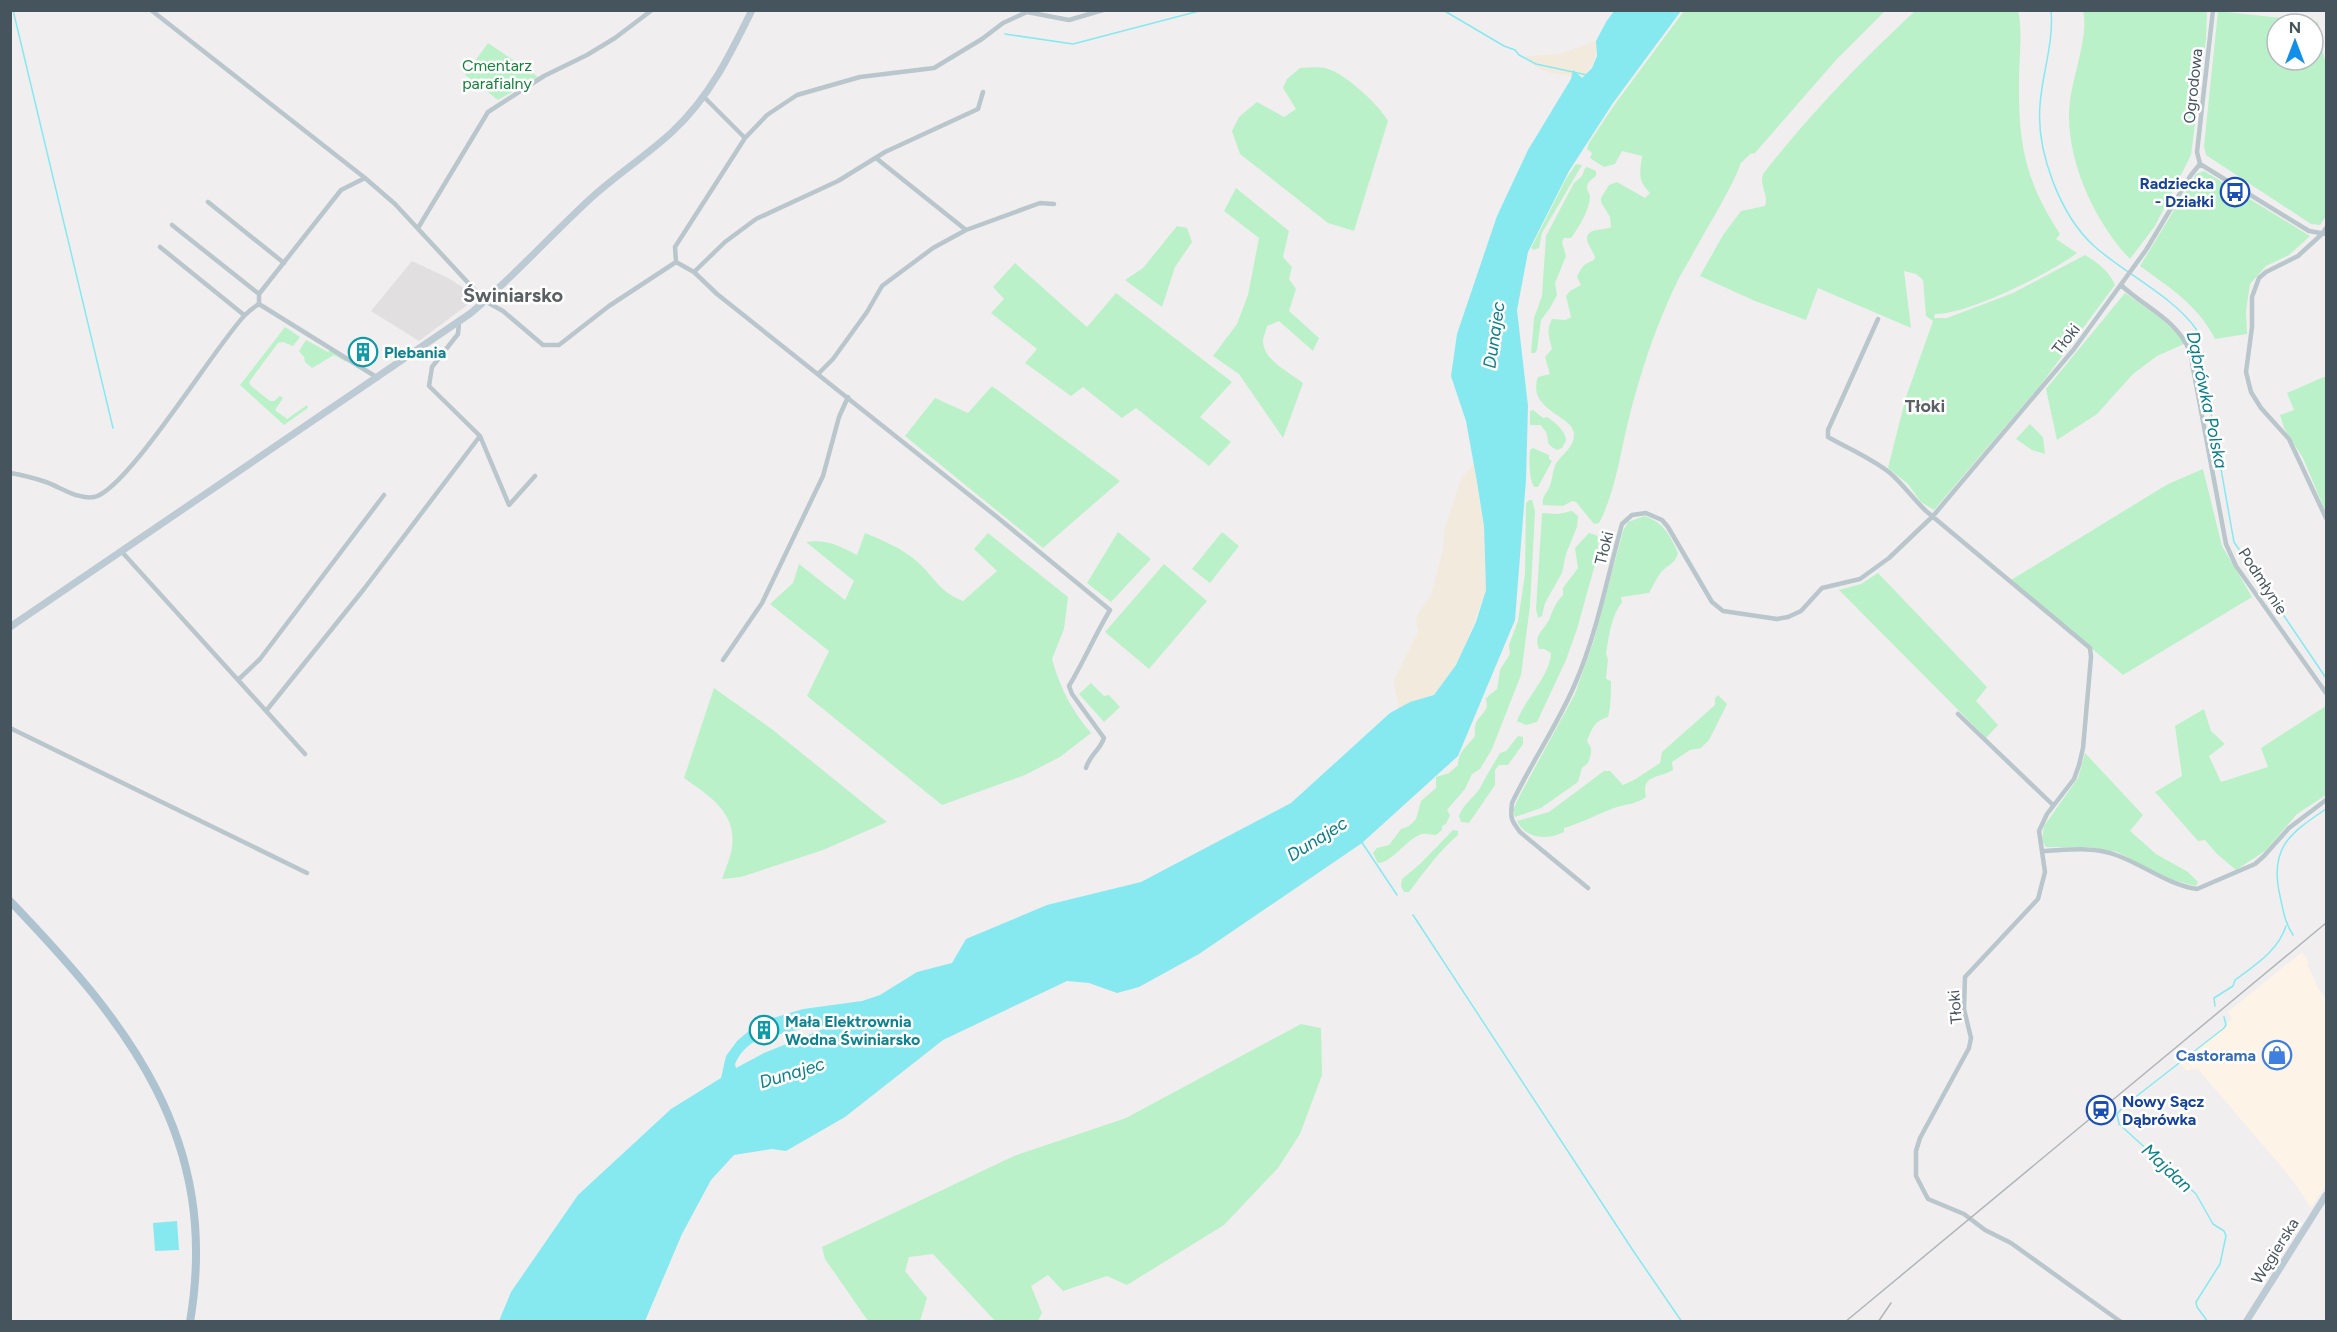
<svg xmlns="http://www.w3.org/2000/svg" width="2337" height="1332" font-family="Figtree,sans-serif">
	<style>
		.commercial { fill: #fdf3e7 }
		.education { fill: #e2dfe1 }
		.green { fill: #bbf1c8; fill-rule: evenodd }
		.sand { fill: #f3eade }
		.water { fill: #86e9f0; fill-rule: evenodd }
		.lines { fill: none; stroke-linecap: round; stroke-linejoin: round }
		.stream { stroke: #86e9f0; stroke-width: 1.5 }
		.street { stroke: #b9c6cc; stroke-width: 4.5 }
		.secondary { stroke: #bbcad3; stroke-width: 7 }
		.primary { stroke: #adc3cf; stroke-width: 8 }
		.rail { stroke: #b0b5b9; stroke-width: 1.5 }
		.labels { text-anchor: middle; dominant-baseline: central; stroke-width: 5; stroke-linejoin: round; paint-order: stroke }
		.park-label { font-size: 16px; fill: #13823a; stroke: #fff }
		.street-label { font-size: 16px; fill: #46555d; stroke: #fff }
		.transit-label { font-size: 16px; font-weight: bold; fill: #164399; stroke: #fff; text-anchor: end }
		.culture-label { font-size: 16px; font-weight: bold; fill: #0d838f; stroke: #fff; text-anchor: start }
		.shop-label { font-size: 16px; font-weight: bold; fill: #366cbe; stroke: #fff; text-anchor: end }
		.water-label { font-size: 18px; font-style: italic; fill: #098088; stroke: #fff }
		.neighbourhood-label { font-size: 18px; font-weight: bold; fill: #5b6064; stroke: #fff }
		.quarter-label { font-size: 20px; font-weight: bold; fill: #5b6064; stroke: #fff }
	</style>
	<rect width="100%" height="100%" fill="#f1eeef"/>
	<path class="commercial" d="M2302 952 2308 961V966L2319 990 2326 998V1185L2311 1208 2291 1178 2197 1068 2187 1071 2180 1063 2232 1019 2228 1012Z"/>
	<path class="education" d="M412 261 448 278 478 297 419 341 371 311Z"/>
	<path class="green" d="M2018 10C2023 33 2019 57 2019 80 2018 143 2025 181 2060 234L2056 239 2077 253C2051 273 1966 315 1935 314L1934 318H1947L2013 293 2085 255C2098 263 2109 271 2115 285L2039 387 1934 510 1921 502 1908 484 1888 468 1906 397 1933 321 1926 316 1923 280 1916 274 1904 271 1911 328 1818 288 1806 320 1755 301 1700 276 1723 235 1741 211 1765 206C1769 195 1759 186 1763 174 1809 115 1860 62 1915 11Z
		M1684 11H1885L1836 60 1755 153 1750 154 1740 164C1741 173 1687 263 1678 280 1656 325 1640 373 1628 422 1620 455 1615 493 1599 523L1594 524 1576 502 1572 501 1563 506 1543 505C1542 497 1545 495 1549 488 1553 480 1552 469 1557 462 1563 453 1574 447 1574 435 1575 415 1526 411 1538 377L1550 374 1545 357 1552 349C1549 337 1546 330 1552 319L1566 320 1571 317 1566 296 1570 291 1581 285 1577 277C1581 267 1584 264 1594 260L1595 257C1593 251 1587 244 1587 239 1587 227 1604 231 1611 227L1610 217 1601 202V198L1609 185 1617 182 1645 198 1650 193C1637 180 1640 173 1642 156L1622 151 1615 164 1604 167 1590 158 1592 153 1587 149 1589 143 1615 104Z
		M2083 11H2207L2206 39 2191 155 2155 226 2130 259C2094 222 2063 154 2070 101 2073 76 2089 34 2083 11Z
		M2218 11 2318 22 2320 42 2326 64V216L2320 225 2311 224 2206 155 2204 146ZM2277 24H2313V60H2277Z
		M488 43 538 77 498 100 465 75Z
		M1300 68C1308 68 1320 66 1328 69 1346 74 1380 106 1388 121L1354 231 1328 223 1240 154 1232 131 1239 117 1257 102 1284 117 1296 109 1283 88 1287 79Z
		M1576 164 1582 165 1542 233 1539 248 1534 250 1531 248 1566 179Z
		M1587 167 1596 171V176C1592 179 1587 182 1587 188 1587 191 1590 194 1590 197 1589 211 1579 227 1571 238H1564L1562 242 1566 256 1555 283 1557 295 1550 308 1541 320 1537 350 1535 353H1531L1534 318 1542 296 1546 236 1574 183 1582 176 1585 168Z
		M2204 171 2310 236 2289 255 2266 266 2250 284 2246 311 2247 334 2215 339C2198 305 2170 288 2140 266L2196 174Z
		M1236 188 1289 231 1283 257 1292 267 1289 279 1296 289 1289 311 1319 338 1313 351 1279 321 1267 326C1266 331 1263 337 1263 341 1263 360 1290 373 1303 383L1283 438 1239 374 1213 356 1237 324 1248 295 1259 238 1224 211Z
		M1177 226 1187 228 1192 242 1175 267 1162 307 1125 280 1143 268Z
		M1015 263 1087 327 1116 293 1232 382 1200 417 1231 442 1209 466 1136 408 1122 418 1083 387 1071 396 1025 363 1037 349 991 313 1004 299 993 287Z
		M2125 293 2158 316 2184 340V344L2157 356 2133 374 2097 414 2057 440 2046 389Z
		M285 327 300 337 293 346 283 342 278 343 249 382 251 386 270 401H274L280 396 283 398 275 410 287 419 307 405 308 408 284 425 240 385Z
		M306 340 328 352 330 350 346 359V362L334 355 312 368 305 362 304 357 299 351Z
		M2326 376V513L2303 458 2284 428 2280 415 2294 410 2287 393Z
		M992 386 1120 481 1043 548 905 436 935 398 968 413Z
		M1533 410 1543 418 1547 417C1555 422 1566 431 1566 441L1562 448 1557 450C1544 443 1550 442 1546 432 1544 429 1542 427 1541 425H1530V411Z
		M2030 424 2043 437 2045 454 2032 450 2016 439Z
		M1533 448 1549 455V459L1552 461 1538 487H1534C1529 478 1529 461 1530 450Z
		M2203 469 2222 546 2252 597 2123 675 2011 580 2168 484Z
		M1529 500H1532L1535 511 1530 606 1521 675 1492 749 1480 769 1472 774 1465 789 1447 810 1450 815 1446 824 1442 826V830L1436 835C1432 835 1426 833 1422 834 1407 838 1392 863 1378 863L1373 853 1377 848 1389 845 1401 829 1409 826 1416 819 1421 801 1436 788V777L1449 773 1458 765C1458 752 1467 746 1475 736 1474 718 1479 721 1487 707L1486 698 1497 689 1500 670 1510 654 1509 645 1518 621 1525 574 1526 503Z
		M1572 511 1578 516 1577 527 1566 554 1562 573 1545 603 1542 616 1538 618 1536 609 1542 513 1558 514Z
		M1645 516C1664 523 1670 535 1678 553 1675 564 1669 564 1662 571 1657 577 1653 586 1649 593L1621 597 1622 602C1611 617 1609 635 1606 654L1608 659 1606 679 1611 681C1611 692 1611 707 1608 717 1594 721 1592 729 1587 741L1591 748V754L1588 763 1582 768 1578 782 1541 808 1515 817 1513 810 1520 795 1575 694 1594 640 1623 531 1628 522Z
		M1118 532 1151 559 1111 602 1087 583Z
		M1222 532 1239 546 1210 583 1192 569Z
		M865 533C882 540 899 547 914 559 934 575 937 591 963 601L997 571 974 549 988 533 1068 597 1064 629 1052 659C1060 688 1072 711 1091 733L1060 757 1025 775 942 805 807 696 829 651 770 604 793 583 799 564 845 600 854 581 806 542C826 539 840 546 857 555Z
		M1589 533 1596 535 1599 539 1596 561 1577 629 1566 660 1537 722 1526 725 1517 721C1525 699 1550 676 1551 653L1544 649H1539C1533 635 1544 630 1549 620 1553 610 1555 603 1563 595V588L1578 568 1575 548Z
		M1164 564 1207 601 1149 669 1105 632Z
		M1878 573 1987 687 1976 701 1998 725 1986 738 1839 590 1861 584Z
		M1091 683 1104 696 1109 695 1120 707 1104 722 1079 694Z
		M714 688 773 730 887 822 823 850 741 877 722 879C725 869 731 857 732 847 737 812 708 795 684 778Z
		M1718 695 1727 704 1709 740 1701 748 1690 750 1672 762 1673 770C1658 779 1641 774 1646 797 1638 804 1625 804 1614 808 1597 814 1582 823 1564 828V832C1547 840 1527 840 1517 821L1549 812 1604 771H1610L1623 785 1634 780 1660 763 1662 752 1715 705V698Z
		M2326 706V795L2297 814 2265 851 2236 870 2217 854 2205 840 2198 841 2155 792 2182 776 2175 726 2204 709 2211 731 2225 744 2209 756 2221 782 2268 767 2261 748Z
		M1518 736 1523 737V744L1508 765H1499L1495 770V785L1469 823 1461 822 1459 816C1463 804 1474 798 1480 788 1486 776 1493 765 1500 753L1506 751Z
		M2085 753 2143 815 2130 831 2156 854 2188 872 2198 882 2196 886 2169 879 2117 852 2088 847H2046L2042 841 2044 826 2078 778Z
		M1453 830 1458 831V835C1440 850 1424 872 1409 892H1404L1401 886 1402 879 1420 864Z
		M1301 1024 1321 1028 1322 1075 1300 1134 1278 1168 1224 1225 1127 1285 1107 1276 1063 1291 1048 1275 1031 1286 1042 1313 1038 1321H995L933 1254 909 1257 905 1271 927 1298 920 1321H868L825 1259 822 1247 1014 1156 1126 1118Z"/>
	<path class="sand" d="M1596 41C1597 58 1594 66 1582 78L1573 71 1572 76C1553 74 1537 72 1525 56L1560 54Z
		M1474 463 1484 526 1486 590 1465 647 1456 665 1434 695 1398 708C1398 698 1394 690 1394 680L1418 631 1416 623 1417 615 1431 595 1443 549 1444 531 1462 477Z"/>
	<path class="water" d="M1614 11H1681L1613 103 1569 171 1528 252 1517 310 1528 406 1526 480 1515 620 1458 756 1362 843 1199 954 1139 987 1117 993 1089 983 1067 981 943 1040 845 1117 786 1151 772 1149 734 1155 711 1180 682 1234 645 1321H499L511 1292 578 1195 671 1109 721 1078 726 1056 737 1041 750 1030 770 1019 803 1009 862 1001 880 995 917 972 952 963 966 939 1047 905 1141 882 1291 803 1390 713 1410 702 1434 695 1456 665 1476 622 1486 590 1484 526 1477 482 1466 421 1451 376 1457 334 1497 216 1528 150 1571 79 1573 70 1582 78 1592 68 1597 56 1596 41 1606 22ZM833 1025 764 1053 736 1068 735 1064C743 1046 755 1040 773 1033L776 1035 810 1027Z
		M177 1221 179 1250 155 1251 153 1223Z"/>
	<g class="lines">
		<path class="stream" d="M13 10 113 428
			M1443 10 1504 46 1515 50 1519 55 1536 64 1587 75
			M2051 10C2054 43 2042 74 2040 105 2036 151 2060 215 2094 246 2124 273 2174 297 2196 329L2234 542 2326 678
			M1005 34 1073 44 1203 10
			M1361 841 1397 895
			M1413 915 1634 1252 1682 1322
			M2293 935C2285 923 2283 910 2280 896 2269 848 2289 834 2326 809
			M2215 1006 2214 998 2233 986 2235 980C2255 965 2278 951 2286 926
			M2208 1322 2197 1307 2196 1302 2220 1264 2226 1236 2224 1231 2213 1224 2196 1194 2119 1124 2117 1114 2124 1106 2224 1028 2226 1025 2224 1017"/>
		<path class="street" d="M151 10 365 178 395 204 485 301 503 311 543 345H559L609 306 676 262 694 272 717 294 997 517 1110 610C1095 635 1084 661 1069 686L1072 694 1104 738C1100 750 1089 756 1086 768
			M704 97 745 138
			M876 158 966 230 1040 203 1054 204
			M2200 164 2197 152 2213 10
			M2200 164 2309 231 2326 234
			M208 202 284 263
			M172 225 259 294
			M418 228 488 112 544 76 587 55 615 38 652 10
			M2326 228 2322 234 2298 256 2266 272 2259 278 2252 297V327L2246 372 2251 392 2261 408 2289 439 2326 518
			M160 247 244 315
			M676 262 675 247 745 138 767 115 797 95 860 77 934 68 982 39 1003 23 1027 12 1069 20 1103 10
			M694 272 725 242 756 219 838 181 885 152 978 109 983 92
			M2121 285C2144 307 2178 320 2190 352L2226 544 2236 566 2326 693
			M259 304 378 378
			M1878 319 1828 430V437C1849 449 1871 458 1890 473 1903 484 1913 499 1926 511L2090 648 2091 657 2083 748 2079 765 2074 779 2047 814 2039 831 2045 872 2038 899 1965 977 1964 1009 1971 1038 1969 1048 1920 1138 1916 1151V1176L1928 1199 1964 1214 1985 1230 2011 1243 2121 1322
			M459 322 458 334 432 367 429 386 480 436 509 505 535 476
			M818 374 833 359 867 312 882 286 933 248 966 230
			M10 473C23 475 34 478 46 482 60 487 78 500 94 497 127 491 215 346 245 315 249 311 254 307 259 304V294L341 190 365 178
			M122 552 305 754
			M723 660 762 603 823 476 839 417 848 397
			M238 680 260 659 384 495
			M266 711 364 589 480 436
			M1958 714 2053 805
			M10 728 307 873
			M2043 851C2067 850 2093 846 2116 855 2144 865 2168 885 2197 889L2255 864 2264 856 2289 828 2326 800
			M1588 888 1520 832C1511 820 1510 818 1512 803 1531 763 1557 726 1575 684 1597 633 1607 578 1622 524L1632 515 1646 513 1662 520 1668 527 1712 602 1723 611 1777 619 1788 617 1801 611 1822 588 1860 579 1889 558 1933 516 2074 349 2146 250 2191 175 2200 164"/>
		<path class="secondary" d="M10 627 471 313C513 277 550 236 590 199 616 175 646 156 672 132 709 98 730 55 752 10
			M2246 1322 2326 1195"/>
		<path class="primary" d="M10 901C129 1025 221 1139 190 1322"/>
		<path class="rail" d="M1845 1322 2326 923
			M1878 1322 1891 1303"/>
	</g>
	<defs>
		<g id="bus-ring" transform="scale(1.5)"><circle r="9.5" fill="#fff" stroke="#1a4fb4" stroke-width="1.5"/><path d="M-5-6H5V4H4V6H2V4H-2V6H-4V4H-5ZM-3.5-4V0h7V-4ZM-3.5 1.2v1.5H-2V1.2ZM2 1.2v1.5H3.5V1.2Z" fill="#1a4fb4"/></g>
		<g id="building-ring" transform="scale(1.5)"><circle r="9.5" fill="#fff" stroke="#0f9aa8" stroke-width="1.5"/><path d="M-4-6H4V6H1V3H-1V6H-4ZM-2.5-4.3h1.7v1.8h-1.7ZM.8-4.3h1.7v1.8H.8ZM-2.5-1h1.7V.8h-1.7ZM.8-1h1.7V.8H.8Z" fill="#0f9aa8"/></g>
		<g id="shop-ring" transform="scale(1.5)"><circle r="9.5" fill="#fff" stroke="#3f7fe0" stroke-width="1.5"/><path d="M-5-2.5h2.3a2.7 3.5 0 0 1 5.4 0H5L5.5 6h-11ZM-1.5-2.5h3a1.5 2.3 0 0 0-3 0Z" fill="#3f7fe0"/></g>
		<g id="station-ring" transform="scale(1.5)"><circle r="9.5" fill="#fff" stroke="#1a4fb4" stroke-width="1.5"/><path d="M-3-6H3Q5-6 5-4V2Q5 4 3 4L4.5 6H3L1.5 4h-3L-3 6H-4.5L-3 4Q-5 4-5 2V-4Q-5-6-3-6ZM-3.5-4v3h7v-3ZM-3.5 1v1.5H-2V1ZM2 1v1.5H3.5V1Z" fill="#1a4fb4"/></g>
	</defs>
	<g fill-rule="evenodd">
		<use href="#bus-ring" x="2235" y="192"/>
		<use href="#building-ring" x="363" y="352"/>
		<use href="#building-ring" x="764" y="1030"/>
		<use href="#shop-ring" x="2277" y="1055"/>
		<use href="#station-ring" x="2101" y="1110"/>
	</g>
	<g class="labels">
		<g class="park-label">
			<text x="497" y="65">Cmentarz<tspan x="497" dy="18">parafialny</tspan></text>
		</g>
		<g class="street-label">
			<text transform="translate(2193 86) rotate(-84)">Ogrodowa</text>
			<text transform="translate(2066 339) rotate(-52)">Tłoki</text>
			<text transform="translate(1604 548) rotate(-76)">Tłoki</text>
			<text transform="translate(2263 581) rotate(57)">Podmłynie</text>
			<text transform="translate(1955 1007) rotate(-95)">Tłoki</text>
			<text transform="translate(2275 1251) rotate(-58)">Węgierska</text>
		</g>
		<g class="transit-label">
			<text x="2214" y="183">Radziecka<tspan x="2214" dy="18">- Działki</tspan></text>
			<text x="2122" y="1101" text-anchor="start">Nowy Sącz<tspan x="2122" dy="18">Dąbrówka</tspan></text>
		</g>
		<g class="culture-label">
			<text x="384" y="352">Plebania</text>
			<text x="785" y="1021">Mała Elektrownia<tspan x="785" dy="18">Wodna Świniarsko</tspan></text>
		</g>
		<g class="shop-label">
			<text x="2256" y="1055">Castorama</text>
		</g>
		<g class="water-label">
			<text transform="translate(1494 335) rotate(-82)">Dunajec</text>
			<text transform="translate(2207 400) rotate(78)">Dąbrówka Polska</text>
			<text transform="translate(1317 839) rotate(-32)">Dunajec</text>
			<text transform="translate(792 1073) rotate(-17)">Dunajec</text>
			<text transform="translate(2167 1168) rotate(43)">Majdan</text>
		</g>
		<g class="neighbourhood-label">
			<text x="1925" y="406">Tłoki</text>
		</g>
		<g class="quarter-label">
			<text x="513" y="295">Świniarsko</text>
		</g>
	</g>
	<rect width="2337" height="1332" fill="none" stroke="#46555d" stroke-width="24"/>
	<g transform="translate(2295 42)"><circle r="28" fill="#ffffff" stroke="#b5bbbe" stroke-width="1.5"/>
	<path d="M0-4.5L10 22L0 15L-10 22Z" fill="#118fe9"/>
	<text y="-9" font-size="16" font-weight="bold" text-anchor="middle" fill="#46555d">N</text>
	</g>
</svg>
